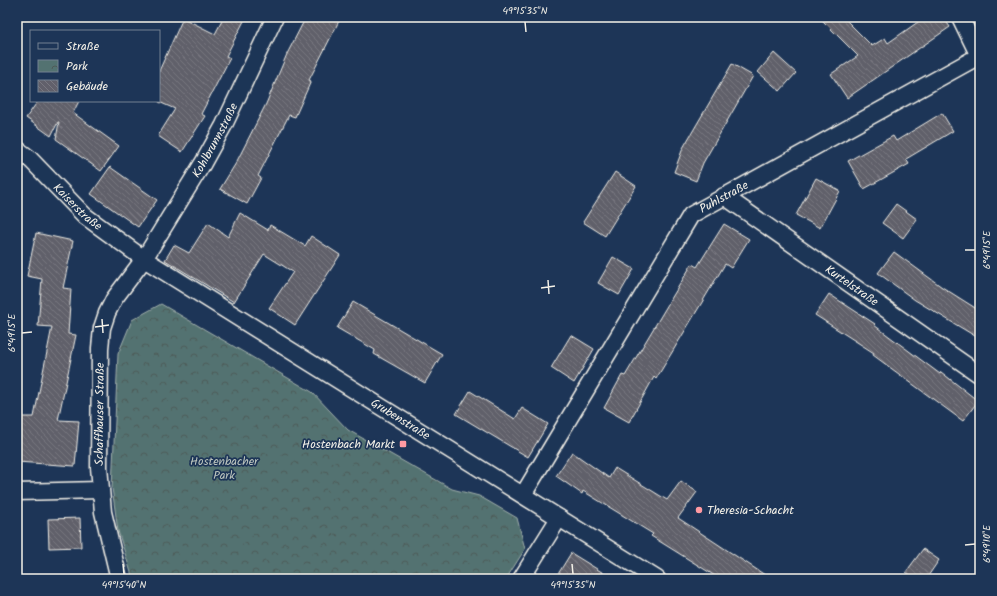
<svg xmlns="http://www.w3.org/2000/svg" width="997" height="596" font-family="Kalam,sans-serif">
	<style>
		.park { fill: url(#park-crowns); stroke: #a4b2ac }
		.building { fill: url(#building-back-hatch); stroke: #f4f1e8 }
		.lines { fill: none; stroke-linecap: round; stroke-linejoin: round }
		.minor-casing { stroke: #f4f1e8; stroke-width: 19 }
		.minor { stroke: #1d3557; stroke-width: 16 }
		.ticks { fill: none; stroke: #f4f1e8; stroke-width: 1.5 }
		.poi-dot { fill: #ff9aa2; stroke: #1d3557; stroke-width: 1.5 }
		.labels { text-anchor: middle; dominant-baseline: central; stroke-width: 3.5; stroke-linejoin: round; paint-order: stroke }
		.street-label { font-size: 12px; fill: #f4f1e8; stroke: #1d3557 }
		.poi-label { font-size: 12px; fill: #f4f1e8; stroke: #1d3557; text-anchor: end }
		.park-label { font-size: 12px; fill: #bcc5be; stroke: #1d3557 }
		.neatline { fill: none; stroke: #f4f1e8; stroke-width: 1.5 }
		.ticks-label { font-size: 10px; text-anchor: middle; fill: #f4f1e8 }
	</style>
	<defs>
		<pattern id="park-crowns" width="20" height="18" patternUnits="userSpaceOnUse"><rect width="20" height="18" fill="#537271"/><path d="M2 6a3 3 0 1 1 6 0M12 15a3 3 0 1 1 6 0" fill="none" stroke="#4e5b59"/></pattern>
		<pattern id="building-back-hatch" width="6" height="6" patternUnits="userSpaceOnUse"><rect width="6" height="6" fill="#61606b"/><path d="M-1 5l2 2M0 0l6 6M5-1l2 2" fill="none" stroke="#787780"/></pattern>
	</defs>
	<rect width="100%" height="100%" fill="#1d3557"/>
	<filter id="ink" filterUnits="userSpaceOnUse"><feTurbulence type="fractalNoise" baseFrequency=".025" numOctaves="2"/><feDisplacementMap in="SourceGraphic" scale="8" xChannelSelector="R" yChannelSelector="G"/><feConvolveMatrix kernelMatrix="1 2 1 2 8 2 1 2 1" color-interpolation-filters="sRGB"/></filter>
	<g filter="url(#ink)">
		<path class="park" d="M161 304 312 392 348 430 452 489 479 496 517 518 525 549 506 579H133L118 531 112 488 118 354 132 320Z"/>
		<path class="building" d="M224 17H246L226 56 230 58 201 114 205 116 182 152 158 136 175 109 159 102V71L183 18 215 34Z
			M306 17H341L309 80 311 81 295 117 289 115 258 176 261 178 247 204 220 189 236 163 266 104 287 54Z
			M819 17H843L872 46 885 38 888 43 925 17H943L950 27 847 98 831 74 858 56Z
			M774 53 796 73 780 91 758 72Z
			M732 64 753 76 703 163 696 181 674 172 683 148Z
			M38 101H79L73 113 119 146 101 171 56 139 59 122H58L51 136 26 118Z
			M942 113 953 131 906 159 909 164 864 189 848 161 893 136 896 141Z
			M110 167 157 200 138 227 91 194Z
			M615 172 636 186 605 236 583 222Z
			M816 178 840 191 820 228 796 215Z
			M896 204 917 219 903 238 882 223Z
			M240 213 268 230 270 225 305 246 311 236 340 255 295 325 269 308 293 272 264 254 234 302 165 260 174 245 189 253 208 223 228 237Z
			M724 224 749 239 731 268 725 264 656 379 654 377 629 422 604 408 622 375 625 376 692 264 697 267Z
			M36 233 73 241 63 288 71 289 68 334 76 335 58 420 79 421 75 466 17 462V417H34L52 327 38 326 42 279 27 276Z
			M894 252 942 287 980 311V339L915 300 878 273Z
			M613 257 634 269 619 295 598 283Z
			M829 294 875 324 874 325 940 374 941 372 978 401 963 421 873 355 874 353 815 315Z
			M353 302 442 354 425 383 374 354 375 350 337 328Z
			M571 335 594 349 574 383 551 368Z
			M470 391 515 419 522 408 548 424 528 457 456 414Z
			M572 452 609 478 615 468 667 500 681 481 697 492 678 518 771 579H720L651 536 653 534 583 491 582 494 556 476Z
			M80 518 81 547 49 548 48 519Z
			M923 549 939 560 926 579H915L906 572Z
			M571 553 613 579H555Z"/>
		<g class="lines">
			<g class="minor-casing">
				<g id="minor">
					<path d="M960 17 980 58"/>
					<path id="s1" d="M17 149 29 158 85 216 144 259 657 579"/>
					<path id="s2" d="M724 196 980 375"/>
					<path d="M17 492 100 490"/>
					<path id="s3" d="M523 495 691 215 979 56"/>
					<path id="s4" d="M119 579 103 512 99 467 100 348 102 328 107 313 114 299 144 259 203 163 224 125 275 17"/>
					<path d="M521 579 559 518"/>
				</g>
			</g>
			<use href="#minor" class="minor"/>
		</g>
	</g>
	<path class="ticks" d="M525 22 526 32M965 250H975M548 280 549 294M541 288 555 286M102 319 103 333M95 327 109 325M22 333 32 332M965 545 975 544M123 564 124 574M572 564 573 574"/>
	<g class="poi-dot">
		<rect x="399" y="440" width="8" height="8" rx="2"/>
		<circle cx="699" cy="510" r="4"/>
	</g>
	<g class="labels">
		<g class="street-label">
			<text stroke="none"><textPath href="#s4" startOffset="473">Kohlbrunnstraße</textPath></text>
			<text stroke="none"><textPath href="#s3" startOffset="364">Puhlstraße</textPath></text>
			<text stroke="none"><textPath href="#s1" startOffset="84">Kaiserstraße</textPath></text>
			<text stroke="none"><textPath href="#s2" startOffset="156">Kurtelstraße</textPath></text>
			<text stroke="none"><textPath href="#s4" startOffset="167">Schaffhauser Straße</textPath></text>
			<text stroke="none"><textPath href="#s1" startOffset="471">Grubenstraße</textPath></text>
		</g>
		<g class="poi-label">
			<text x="395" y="444">Hostenbach Markt</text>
			<text x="707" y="510" text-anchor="start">Theresia-Schacht</text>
		</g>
		<g class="park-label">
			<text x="224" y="461">Hostenbacher<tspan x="224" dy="14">Park</tspan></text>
		</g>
	</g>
	<rect width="997" height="596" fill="none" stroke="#1d3557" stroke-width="44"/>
	<rect x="30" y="30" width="130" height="72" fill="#1d3557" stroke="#738091"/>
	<rect x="38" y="43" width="20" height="6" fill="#1d3557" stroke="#738091"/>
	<text x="66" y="50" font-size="12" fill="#f4f1e8">Straße</text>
	<rect x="38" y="60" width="20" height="12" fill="url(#park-crowns)" stroke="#738091"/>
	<text x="66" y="70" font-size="12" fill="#f4f1e8">Park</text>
	<rect x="38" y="80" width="20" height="12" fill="url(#building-back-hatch)" stroke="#738091"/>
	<text x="66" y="90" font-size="12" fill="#f4f1e8">Gebäude</text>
	<rect x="22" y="22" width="953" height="552" class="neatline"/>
	<g class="ticks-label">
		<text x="525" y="14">49°15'35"N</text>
		<text transform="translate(986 250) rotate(-90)" y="4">6°49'15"E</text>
		<text transform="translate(11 333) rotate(-90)" y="4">6°49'15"E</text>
		<text transform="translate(986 544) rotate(-90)" y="4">6°49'10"E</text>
		<text x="124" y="588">49°15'40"N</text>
		<text x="573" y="588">49°15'35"N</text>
	</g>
</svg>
